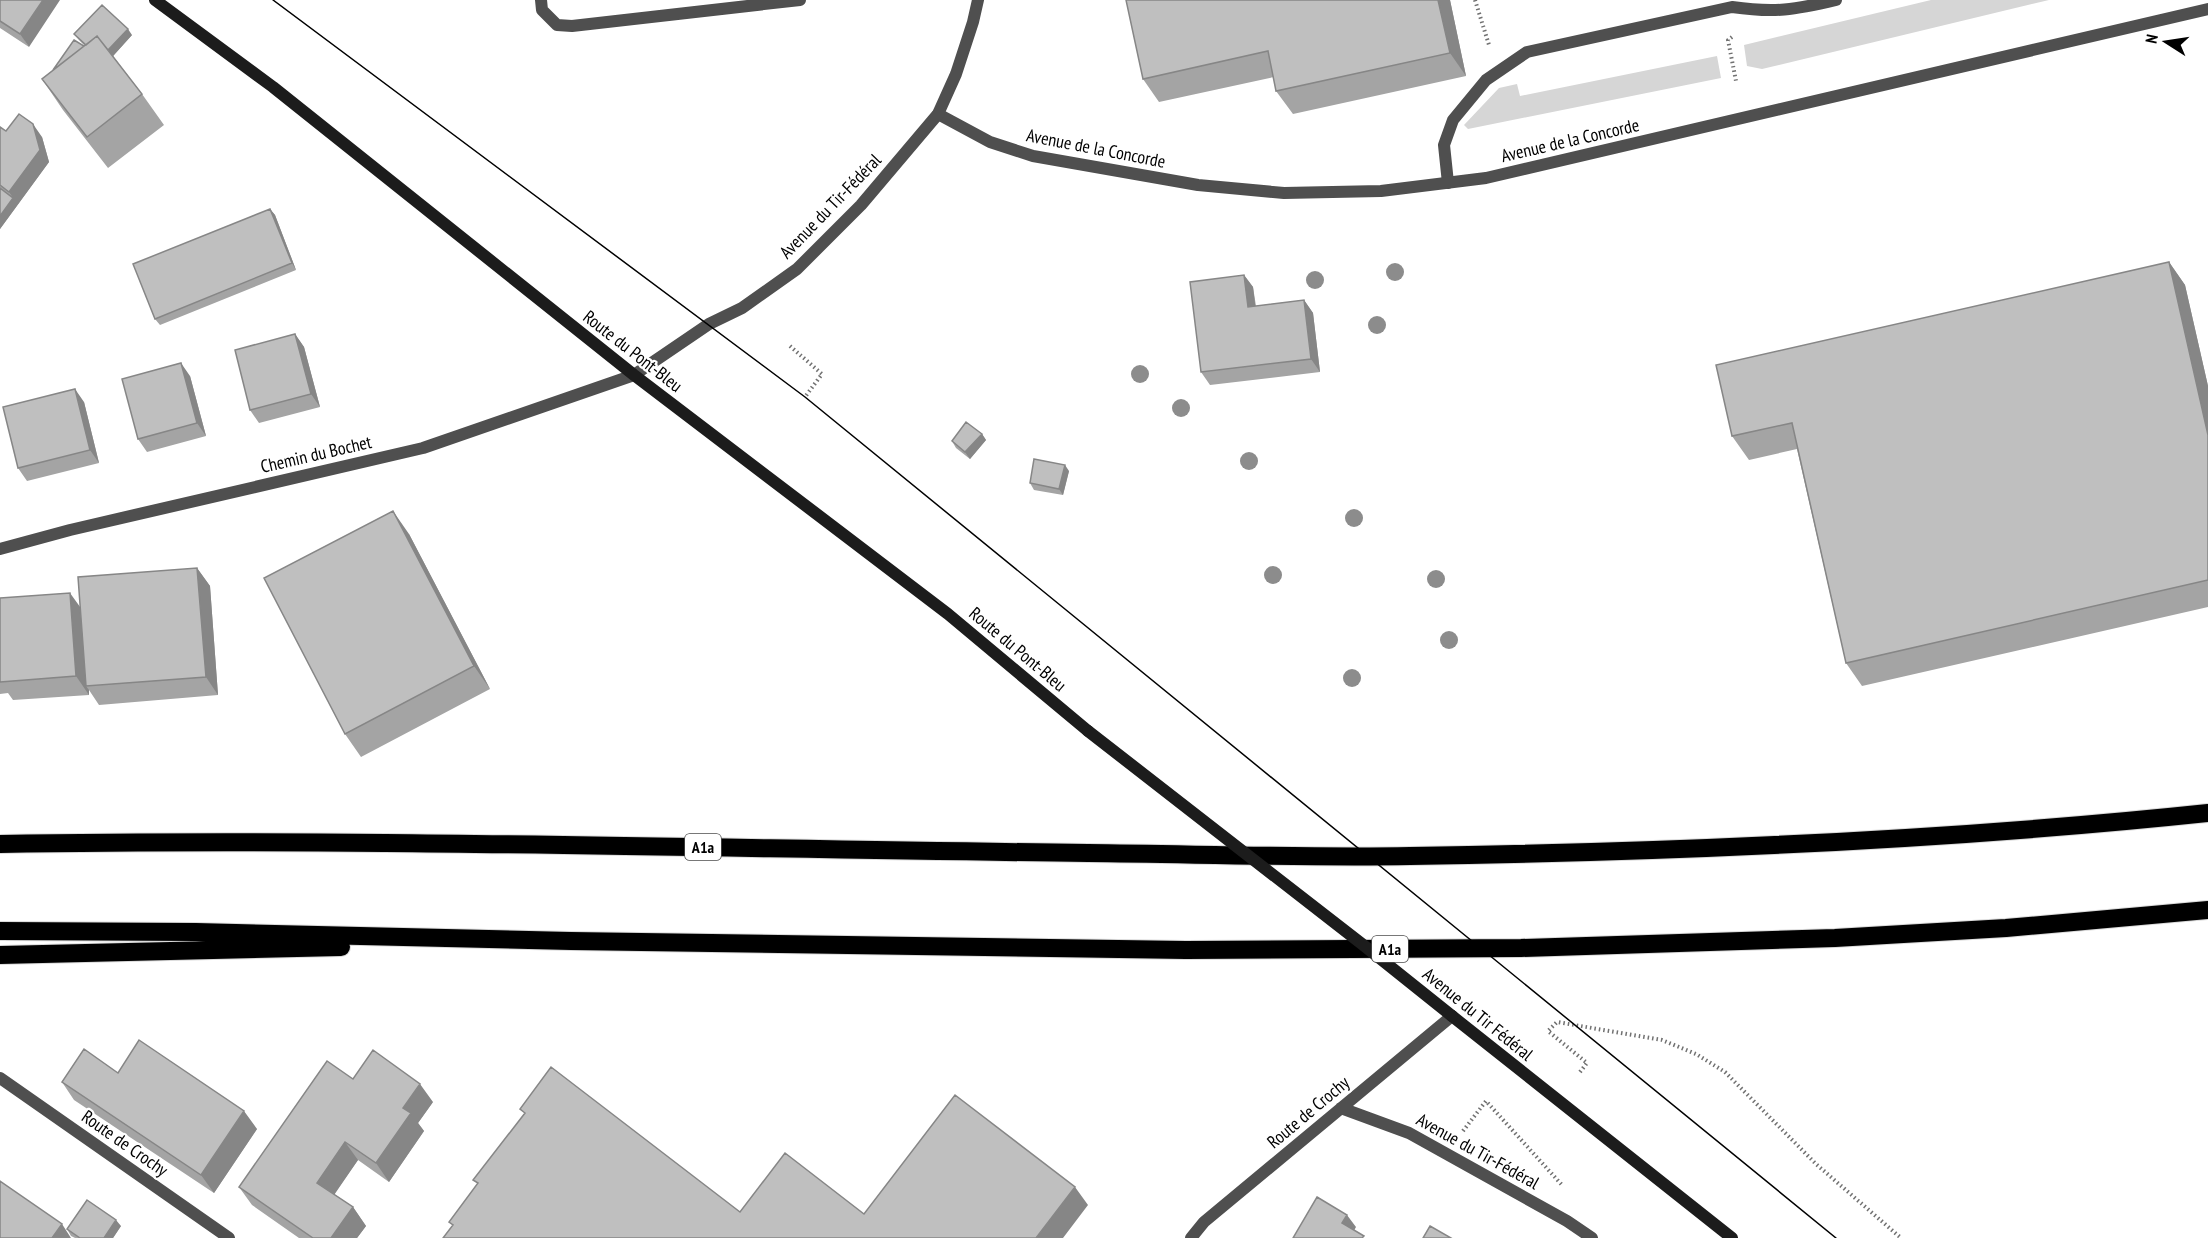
<svg xmlns="http://www.w3.org/2000/svg" width="2208" height="1238" font-family="'PT Sans Narrow',sans-serif">
	<style>
		.green { fill: #d6d6d6 }
		.lines { fill: none; stroke-linecap: round; stroke-linejoin: round }
		.motorway-casing { stroke: #dbdbdb; stroke-width: 20 }
		.path { stroke: #717171; stroke-width: 4; stroke-dasharray: 1.5 3; stroke-linecap: butt }
		.service { stroke: #4f4f4f; stroke-width: 12 }
		.minor { stroke: #4f4f4f; stroke-width: 12 }
		.tertiary { stroke: #4f4f4f; stroke-width: 12 }
		.secondary { stroke: #1c1c1c; stroke-width: 12 }
		.motorway { stroke: #000; stroke-width: 18 }
		.tram { stroke: #000; stroke-width: 1.5 }
		.secondary-bridge { stroke: #1c1c1c; stroke-width: 12 }
		.tree { fill: #8c8c8c }
		.wall { fill: #a4a4a4 }
		.shaded-wall { fill: #868686 }
		.building { fill: #bfbfbf; stroke: #868686; stroke-width: 1.5 }
		.labels { text-anchor: middle; dominant-baseline: central; stroke-width: 4.5; stroke-linejoin: round; paint-order: stroke }
		.shield { fill: #fff; stroke: #4c4c4c; stroke-width: 1.5 }
		.shield-label { font-size: 16px; font-weight: bold; fill: #000 }
		.street-label { font-size: 18px; fill: #000; stroke: #fff }
	</style>
	<rect width="100%" height="100%" fill="#fff"/>
	<path class="green" d="M1931 0H2049L1762 69 1747 66 1744 45Z
		M1717 56 1721 78 1468 129 1464 125 1499 88 1517 84 1520 96Z"/>
	<g class="lines">
		<g class="motorway-casing">
			<path id="motorway" d="M0 844C363 838 725 849 1088 853 1195 854 1303 858 1410 856 1676 852 1943 841 2208 813
				M0 931 196 932 571 941 1186 950 1521 948 1835 938 2006 928 2208 910
				M0 955 341 947"/>
		</g>
		<path class="path" d="M1475 0 1489 45
			M1732 37 1728 40 1736 81
			M790 346 822 374 805 397
			M1580 1072 1587 1063 1548 1031 1557 1022 1662 1040 1696 1054 1725 1072 1816 1164 1901 1238
			M1463 1131 1486 1101 1562 1185"/>
		<path class="service" d="M541 0 542 10 557 25 572 26 800 0
			M1448 183 1444 145 1453 120 1486 80 1527 52 1732 7C1775 13 1794 10 1836 0"/>
		<path class="minor" d="M938 114 990 142 1033 156 1198 185 1284 193 1381 191 1486 178 2208 9
			M0 549 70 530 423 448 634 375
			M0 1078 229 1238
			M1341 1108 1409 1133 1567 1221 1592 1238
			M1191 1238 1204 1222 1452 1016"/>
		<path class="tertiary" d="M634 375 709 324 742 308 797 269 861 205 938 114 956 74 973 22 978 0"/>
		<path class="secondary" d="M155 0 273 87 634 375 948 614 1088 731
			M1452 1016 1732 1238"/>
		<use href="#motorway" class="motorway"/>
		<path class="tram" d="M273 0 805 397 1836 1238"/>
		<path class="secondary-bridge" d="M1088 731 1362 944 1452 1016"/>
	</g>
	<g class="tree">
		<circle cx="1395" cy="272" r="9"/>
		<circle cx="1315" cy="280" r="9"/>
		<circle cx="1377" cy="325" r="9"/>
		<circle cx="1140" cy="374" r="9"/>
		<circle cx="1181" cy="408" r="9"/>
		<circle cx="1249" cy="461" r="9"/>
		<circle cx="1354" cy="518" r="9"/>
		<circle cx="1273" cy="575" r="9"/>
		<circle cx="1436" cy="579" r="9"/>
		<circle cx="1449" cy="640" r="9"/>
		<circle cx="1352" cy="678" r="9"/>
	</g>
	<path class="wall" d="M0 0 29 47 0 28Z
		M1126 0H1450L1466 76 1293 114 1276 91 1274 77 1159 102 1143 79Z
		M74 34 132 35 113 56 142 94 164 125 108 168 63 110 42 79 85 46 79 40Z
		M0 127 6 131 42 137 49 162 0 229Z
		M270 209 275 215 296 270 160 325 155 319Z
		M2169 262 2185 285 2208 386V607L1862 686 1846 663 1797 449 1749 460 1732 436Z
		M1244 275 1253 287 1256 306 1304 300 1313 313 1320 372 1210 385 1201 372Z
		M295 334 304 347 320 407 259 423 250 410Z
		M190 376 206 436 147 452 138 439Z
		M84 402 99 463 27 481 18 468Z
		M982 434 986 440 970 459 956 448 952 441Z
		M1069 471 1063 495 1034 490 1030 483Z
		M409 534 490 689 361 757 345 734Z
		M197 568 210 586 218 695 99 705 89 690V695L13 700 8 693 0 694V598L80 607Z
		M118 1073 257 1129 214 1193 74 1100 62 1082Z
		M433 1102 418 1123 424 1131 389 1182 358 1160 334 1194 353 1207 366 1226 357 1238H299L252 1205 239 1187Z
		M121 1226 113 1238H75L71 1236 67 1229Z"/>
	<path class="shaded-wall" d="M43 0H60L29 47 20 34Z
		M1438 0H1450L1466 76 1450 53Z
		M128 29 132 35 105 65 100 58Z
		M33 124 42 137 49 162 0 229V216L13 198 9 192Z
		M270 209 275 215 296 270 292 263Z
		M2169 262 2185 285 2208 386V435Z
		M1244 275 1253 287 1257 320 1248 307Z
		M1304 300 1313 313 1320 372 1311 359Z
		M295 334 304 347 320 407 311 394Z
		M181 363 190 376 206 436 197 423Z
		M75 389 84 402 99 463 90 450Z
		M982 434 986 440 970 459 965 452Z
		M1065 465 1069 471 1063 495 1059 489Z
		M393 511 409 534 490 689 474 666Z
		M197 568 210 586 218 695 206 677Z
		M70 593 83 611 86 686 89 690V695L76 676Z
		M420 1084 433 1102 418 1123 424 1131 389 1182 376 1163 403 1108Z
		M244 1111 257 1129 214 1193 201 1175Z
		M345 1142 358 1160 330 1201 317 1183Z
		M1075 1187 1088 1205 1063 1238H1036Z
		M353 1207 366 1226 357 1238H331Z
		M1347 1215 1356 1227 1351 1236 1342 1223Z
		M116 1220 121 1226 113 1238H104Z
		M62 1224 71 1238H52Z"/>
	<path class="building" d="M0 0H43L20 34 0 21Z
		M1126 0H1438L1450 53 1276 91 1268 51 1143 79Z
		M102 5 128 29 108 50 97 36 86 45 74 34Z
		M97 36 142 94 87 137 42 79Z
		M74 40 84 46 53 70Z
		M19 114 33 124 40 150 9 192 0 185V127L6 131Z
		M0 188 13 198 0 216Z
		M270 209 292 263 155 319 133 264Z
		M2169 262 2208 435V580L1846 663 1792 423 1732 436 1716 365Z
		M1244 275 1248 307 1304 300 1311 359 1201 372 1190 282Z
		M295 334 311 394 250 410 235 350Z
		M181 363 197 423 138 439 122 379Z
		M75 389 90 450 18 468 3 407Z
		M966 422 982 434 965 452 952 441Z
		M1034 459 1065 465 1059 489 1030 483Z
		M393 511 474 666 345 734 264 578Z
		M197 568 206 677 86 686 78 577Z
		M70 593 76 676 0 682V598Z
		M139 1040 244 1111 201 1175 62 1082 84 1049 118 1073Z
		M373 1050 420 1084 403 1108 411 1113 376 1163 345 1142 317 1183 353 1207 331 1238H313L239 1187 327 1061 353 1079Z
		M551 1067 740 1212 785 1153 864 1214 955 1095 1075 1187 1036 1238H443L453 1225 449 1222 478 1183 473 1180 525 1113 520 1109Z
		M0 1181 62 1224 52 1238H0Z
		M1317 1197 1347 1215 1342 1223 1364 1236 1362 1238H1293Z
		M87 1200 116 1220 104 1238H80L67 1229Z
		M1430 1226 1451 1238H1423Z"/>
	<g class="labels">
		<g class="shield">
			<rect x="685" y="834" width="36" height="26" rx="4.5"/>
			<rect x="1372" y="936" width="36" height="26" rx="4.5"/>
		</g>
		<g class="shield-label">
			<text x="703" y="847">A1a</text>
			<text x="1390" y="949">A1a</text>
		</g>
		<g class="street-label">
			<text transform="translate(1570 140) rotate(-13)">Avenue de la Concorde</text>
			<text transform="translate(1096 148) rotate(11)">Avenue de la Concorde</text>
			<text transform="translate(830 206) rotate(-46)">Avenue du Tir-Fédéral</text>
			<text transform="translate(633 351) rotate(38)">Route du Pont-Bleu</text>
			<text transform="translate(316 454) rotate(-13)">Chemin du Bochet</text>
			<text transform="translate(1018 649) rotate(40)">Route du Pont-Bleu</text>
			<text transform="translate(1478 1014) rotate(39)">Avenue du Tir Fédéral</text>
			<text transform="translate(1308 1112) rotate(-40)">Route de Crochy</text>
			<text transform="translate(125 1143) rotate(35)">Route de Crochy</text>
			<text transform="translate(1478 1151) rotate(29)">Avenue du Tir-Fédéral</text>
		</g>
	</g>
	<g transform="translate(2166 42) rotate(282)" stroke="#ffffff" stroke-width="4.5" paint-order="stroke">
	<path d="M0-4.5L10 22L0 15L-10 22Z" fill="#000000"/>
	<text y="-9" font-size="16" font-weight="bold" text-anchor="middle" fill="#000000">N</text>
	</g>
</svg>
